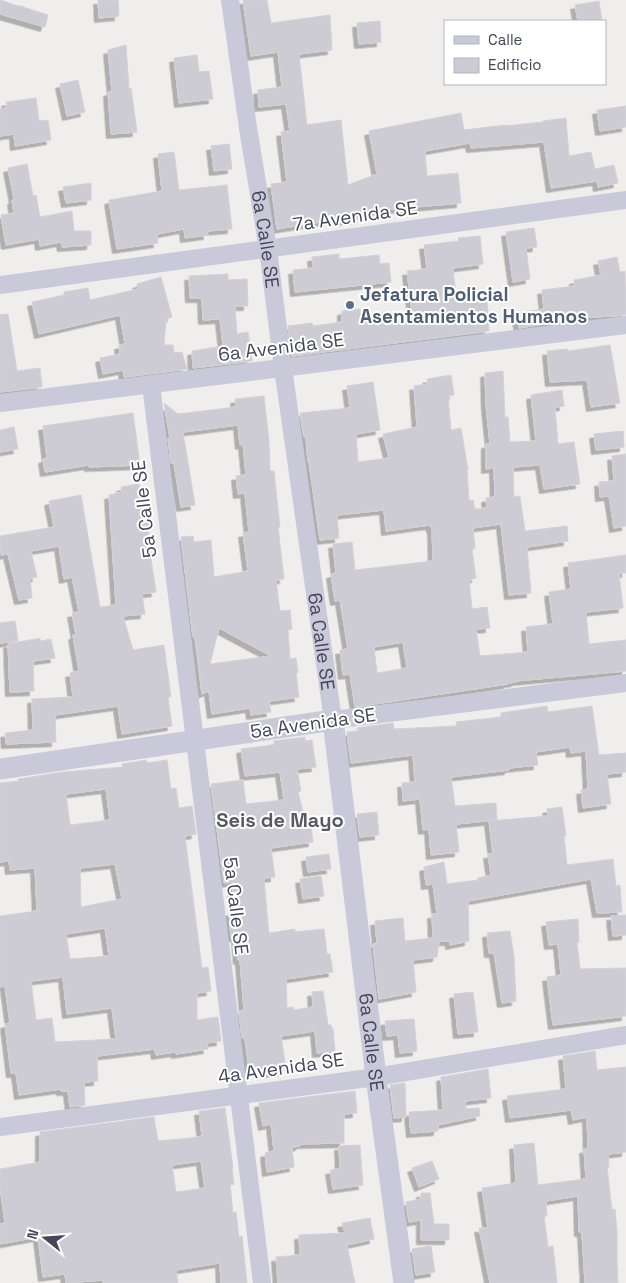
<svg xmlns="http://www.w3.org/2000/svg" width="626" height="1283" font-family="'Space Grotesk',sans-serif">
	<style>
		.building { fill: #cdccd4; stroke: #d3d1d8; fill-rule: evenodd; filter: url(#shadow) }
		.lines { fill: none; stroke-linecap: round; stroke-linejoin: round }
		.minor { stroke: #c9c9da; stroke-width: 18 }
		.tertiary { stroke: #c9c9da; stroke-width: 21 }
		.service-dot { fill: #5c6f8a; stroke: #fff; stroke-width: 2 }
		.labels { text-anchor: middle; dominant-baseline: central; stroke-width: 4; stroke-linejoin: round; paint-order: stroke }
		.street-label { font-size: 19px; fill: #464659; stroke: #fff }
		.service-label { font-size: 19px; font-weight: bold; fill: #4e5e75; stroke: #fff; text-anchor: start }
		.neighbourhood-label { font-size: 20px; font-weight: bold; fill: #5a5a61; stroke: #fff }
	</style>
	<defs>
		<filter id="shadow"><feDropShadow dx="-4.5" dy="4.5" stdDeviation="0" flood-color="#0004"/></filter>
	</defs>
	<rect width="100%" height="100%" fill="#efeeec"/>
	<path class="building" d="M0 0 18 6H23V7L48 15 45 27 0 14Z
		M98 0H118L119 16 99 18Z
		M243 0H267L271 23 330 15 332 50 299 54 307 125 341 120 348 185 377 174 369 131 461 113 464 130 505 125V126L543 122V121L566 118 569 156 591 152 595 169 614 165 618 183 598 187 597 181 551 188 544 142 471 148 470 143 425 151 427 176 458 173 461 203 360 212 361 219 338 221V219L277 229 271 184 287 182 281 132 290 131 286 104 259 107 258 90 282 87 278 52 251 56Z
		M599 1 602 21H578L575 5Z
		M380 21 381 42 359 44 357 23Z
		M126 45 129 89 131 88 137 132 111 134 108 92 112 91 108 50Z
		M197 55 199 72 209 71 213 99 179 103 174 58Z
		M78 80 85 112 67 116 60 84Z
		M36 98 39 121 48 120 51 140 15 146 14 134 0 136V109L7 108 6 102Z
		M626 106V127L600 131 597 110Z
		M229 144 232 169 214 171 211 146Z
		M174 152 179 190 227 185 232 229 207 231 208 235 185 238 184 229 157 234 158 243 117 249 109 200 162 191 158 154Z
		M27 164 33 196 36 195 40 217 72 211 74 231H91V245L62 247 61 242 40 246 39 239 6 245 1 215 14 213 12 200 14 199 8 168Z
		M91 183V200L66 203 63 187Z
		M534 228 537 247 526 248 530 279 513 282 506 232Z
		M480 236 483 264 453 268 457 303 487 298 489 331 292 356 288 326 312 323 313 326 342 322V311L360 309 361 316 385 312V315L412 311 407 271 427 269 424 245 459 241 458 238Z
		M339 254V259L379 255 380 264 389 263 391 282 295 292 293 270 313 268 312 257Z
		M617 257 620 272 625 271 626 315 580 318 519 328 516 313 544 309 542 290 575 286 574 280 601 275 598 261Z
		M228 274V280L247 279 248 306H235L237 334 248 332 252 361 193 368 192 351 223 346 220 319 203 320 202 298H190L189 276Z
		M161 277 172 317 166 319 164 345H173L174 353 182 352 187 369 124 377 123 370 103 374 100 358 120 354 119 345 125 344 120 315 39 334 32 302 64 295V292L88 288 90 300 138 289 137 284Z
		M8 314 17 371 40 368 42 387 0 392V315Z
		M610 345 620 403 591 407 587 380 550 382 547 351 568 349V351Z
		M503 371 505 418 508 417 510 442 536 441 531 395 562 390 564 406 555 407 558 444 574 442 580 484 544 489 540 465 513 467 514 497 520 496 525 531 567 526 568 541 527 547 531 593 509 595 501 524 473 528 475 549H472L476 578 469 580 472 609 487 607 490 628 476 629 480 656 528 652 526 627 553 624 549 592 571 589 568 563 626 555V573H619L623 608 586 612 589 644 626 640V671L516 681V682L508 683V684L355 707 350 674 343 675 340 650 348 649 340 600 335 601 331 574 336 573 333 544 352 542 355 570 433 561 432 529 430 525 386 531 384 510 337 515 339 538 320 540 309 462H308L306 437H304L300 413 350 408 347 386 373 382 380 430 356 434 358 462 389 458 383 434 417 427 414 386 428 384 427 379 451 375 454 395 448 396 451 430 461 428 468 470H467L469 501 473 500 475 509 487 508 486 498 495 497 494 468 486 469V444H490L486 405 485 373ZM403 642 407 668 377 673 374 647Z
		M264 396 269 441 270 471H274L280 527H278L284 579 276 580 280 611 290 610 292 629 288 630 290 659 296 658 298 673H296L299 697 269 701 271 712 251 715 250 708 212 714 209 691 202 694 195 637H193L181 537 193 536 194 542 211 540 214 577 248 571 243 533 249 532 245 493 238 494 236 476 246 475 243 444 240 445 238 425 183 432 195 505 181 507 174 463H171L168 438H170L164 403 178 414 236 407 235 399ZM219 628 271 656 210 664Z
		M133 413 140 465 89 467V465L45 472 43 459 47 458 43 426Z
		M14 427 18 449 0 452V430Z
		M623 431 624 447 596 450 594 434Z
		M626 454V526L614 528 609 496 600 497 599 482 614 481 612 456Z
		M139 484 144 511 148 510 149 546 156 592 142 594 145 614 123 616 133 650 164 645 171 697H168L172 726 122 734 118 706 55 715 56 742 6 744 5 733 33 730 32 699 73 697 70 673 79 671 73 635H76L72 613 79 612 72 577 64 579 59 546 31 551 37 577 30 578 32 598 19 600 8 554 1 555 0 536 54 527 49 501 81 495 100 607 116 605 109 495 122 492 121 487Z
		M15 621 18 641 0 643V623Z
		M40 638V641L51 639 55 658 33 661 34 691 10 692 8 644Z
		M547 706 548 712 592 706 599 755 626 753V772L607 774 611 804 583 808 581 790 588 789 586 751 571 753 570 747 536 752 538 765 509 768V770L451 777 455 806 496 803 497 820 456 824 459 852 431 855 429 829 423 830 420 799 403 801 402 783 415 782 413 755 351 763 347 732 358 731 357 728 393 723 394 729 457 726 456 722 501 717V713Z
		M305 737V741L312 740 316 767 297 769 301 791 298 792 307 827H311L313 842 271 848 275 877 264 878 267 913 269 933 295 929V932L324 929 327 954H330L333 972 286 979 287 1008 293 1007 294 1010 313 1007 312 992 323 991 328 1025H331L333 1030 335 1051 317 1053 315 1031 281 1036 285 1063 283 1064 284 1071 261 1074 260 1067 249 1069 245 1038H242L239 1011 244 1010 240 960H238L236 937H231L229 912 234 911 232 882 224 883 211 784 243 780 246 804 284 800 280 772 245 776 241 749 274 745V741Z
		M146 760 147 763 167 760 171 789 176 788 179 808 192 806 196 834 185 836 202 968 208 967 211 991 197 993V1020L218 1017 221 1041 207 1043 208 1049 176 1054 175 1052 156 1055 155 1049 97 1056 98 1081 84 1082 85 1105 70 1107 68 1091H61V1089L19 1095 16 1073H11L5 1024 10 1023 5 986 0 987V916L37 911 35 868 10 870 9 861 0 862V783L19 781 18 779 63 772 123 767 122 764ZM106 789 110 820 70 825 66 794ZM115 864 122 899 81 907 80 868ZM105 928 109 956 70 959 66 934ZM63 977 67 1014 112 1008 116 1039 55 1042 52 1018 36 1020 31 981Z
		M562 807 566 836H564L567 865 613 859 616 886 620 885 622 912 597 913 591 879 468 901 469 941 450 945V941H439L437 957 413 960 416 992 379 999 373 944 377 943 375 921 403 918 405 941 433 938 432 914H437L433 884 426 885 424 867 444 862 447 884 478 880V878L491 875 488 854H493L489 821 548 816 547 809Z
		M377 812 379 835 360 837 357 814Z
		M329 854 331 869 308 872 306 857Z
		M321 876 324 896 303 899 300 879Z
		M626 915V935L613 936 611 916Z
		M578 919 579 942H577L580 969 626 968V1016L553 1025 547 977 561 975 558 944 549 945 546 922Z
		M510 931 514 956 516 1001 502 1003 494 953H489L487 933Z
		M473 992 478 1032 458 1034 454 994Z
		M414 1019 417 1051 400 1053 398 1035 387 1036 385 1021Z
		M595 1051 597 1070 626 1067V1152L608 1154 609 1167H607L612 1210 615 1209 617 1231V1262L618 1283H585L582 1232H579L578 1196 546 1201 547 1216H544L548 1247 553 1246 557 1283H490L479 1228H488L482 1188 516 1183 514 1145 534 1143 538 1185 586 1179 584 1149H588L587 1117 573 1120 571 1110 510 1118 507 1096 566 1089 563 1056Z
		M488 1069 491 1098 465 1101 466 1109 479 1108 480 1116 438 1125V1131L411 1133 409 1112 443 1110 441 1077Z
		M405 1083 406 1117 394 1118 390 1085Z
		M355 1091 357 1113 344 1114V1143L300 1144V1146L292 1147 294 1167 267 1172 265 1153 274 1151 271 1124 263 1126 259 1103Z
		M225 1108 233 1168H232L234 1184 230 1185 233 1213 236 1212 239 1237 242 1236 247 1283H221L220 1263 176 1270 178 1283H103V1280L66 1283 65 1274 43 1277 38 1237 0 1244V1224L5 1223 0 1186V1169L40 1162V1132L154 1117 158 1141 191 1138 202 1136 199 1111ZM201 1161 205 1188 176 1192 172 1165Z
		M360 1145 363 1185 333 1189 330 1170 340 1169 339 1146Z
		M432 1161 439 1179 419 1187 412 1168Z
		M421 1193H430L434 1224H449V1240H421V1220L409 1222 406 1202 421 1199Z
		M370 1218 374 1239 347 1245 355 1283H278L276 1257 300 1255 299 1235 345 1233 342 1223Z
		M431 1246 435 1272 416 1275 412 1249Z"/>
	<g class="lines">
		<g class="minor">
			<path id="s1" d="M230 0 248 128 268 249 283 368 333 720 626 683"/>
			<path d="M0 285 626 200"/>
			<path d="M151 385 262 1283"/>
			<path d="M0 403 626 325"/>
			<path d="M0 1127 376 1077 626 1035"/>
		</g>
		<path class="tertiary" id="s2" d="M0 769 333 720 376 1077 404 1283"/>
	</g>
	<circle class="service-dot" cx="350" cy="305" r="5"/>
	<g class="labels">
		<g class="street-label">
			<text transform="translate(355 216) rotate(-8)">7a Avenida SE</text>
			<text stroke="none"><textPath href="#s1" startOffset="242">6a Calle SE</textPath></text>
			<text transform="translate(281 347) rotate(-7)">6a Avenida SE</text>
			<text transform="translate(144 509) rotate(-97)">5a Calle SE</text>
			<text stroke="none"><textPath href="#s1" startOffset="648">6a Calle SE</textPath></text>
			<text transform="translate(313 723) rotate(-8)">5a Avenida SE</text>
			<text transform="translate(236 906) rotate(83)">5a Calle SE</text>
			<text stroke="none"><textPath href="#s2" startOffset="661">6a Calle SE</textPath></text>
			<text transform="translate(281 1068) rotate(-8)">4a Avenida SE</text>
		</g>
		<g class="service-label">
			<text x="360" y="294">Jefatura Policial<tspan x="360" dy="22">Asentamientos Humanos</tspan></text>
		</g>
		<g class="neighbourhood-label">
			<text x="280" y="820">Seis de Mayo</text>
		</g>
	</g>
	<rect x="444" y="20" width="162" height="65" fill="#ffffff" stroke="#b5b5bd"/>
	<rect x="454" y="36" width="25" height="8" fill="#c9c9da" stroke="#b5b5bd"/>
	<text x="488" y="45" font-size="15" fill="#464659">Calle</text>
	<rect x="454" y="58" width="25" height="15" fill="#cdccd4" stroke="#b5b5bd"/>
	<text x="488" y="70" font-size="15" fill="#464659">Edificio</text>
	<g transform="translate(45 1238) rotate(287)" stroke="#ffffff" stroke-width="4" paint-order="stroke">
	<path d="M0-4L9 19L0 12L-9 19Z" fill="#464659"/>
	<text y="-8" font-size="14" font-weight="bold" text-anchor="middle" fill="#464659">N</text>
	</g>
</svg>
